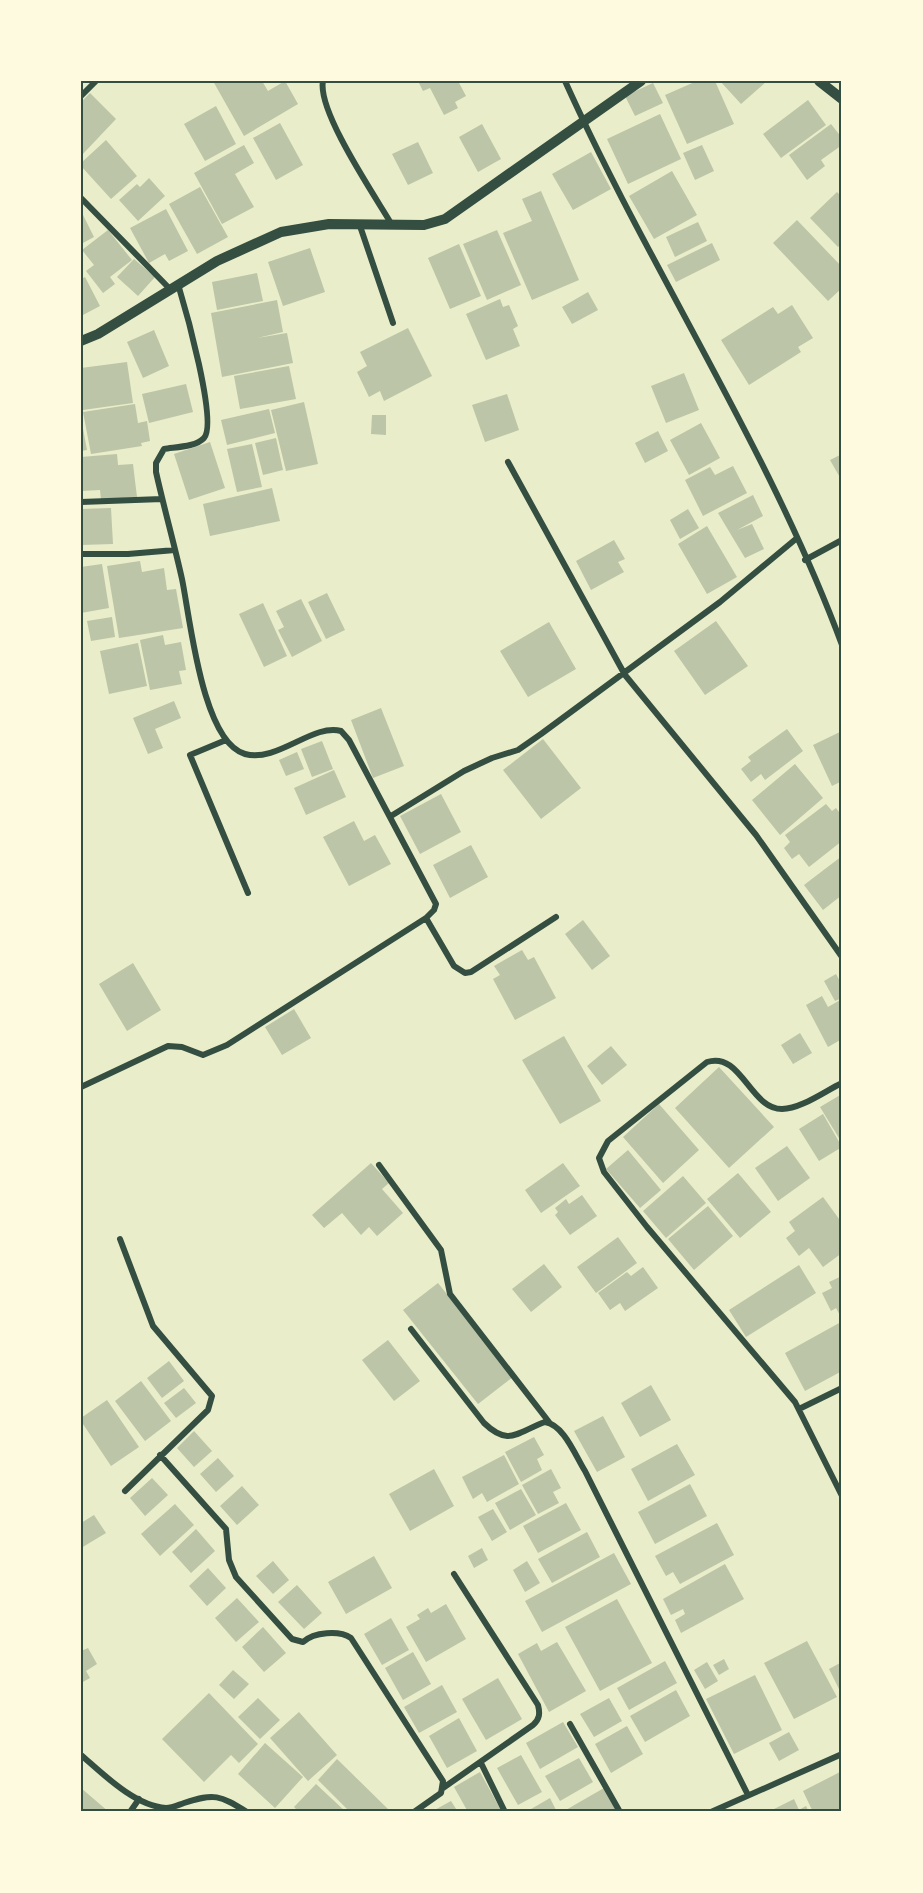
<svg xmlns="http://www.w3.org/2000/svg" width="923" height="1893" font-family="'Noto Sans',sans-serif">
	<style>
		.building { fill: #bcc5a7 }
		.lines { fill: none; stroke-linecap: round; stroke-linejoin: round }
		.minor { stroke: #344e41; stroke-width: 6 }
		.tertiary { stroke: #344e41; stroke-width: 10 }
		.neatline { fill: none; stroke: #344e41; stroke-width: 2 }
	</style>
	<rect width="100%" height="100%" fill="#e9edc9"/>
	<path class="building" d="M213 81H262L268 91 285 81 298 104 244 136Z
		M418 81H458L466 96 455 102 458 108 444 115 430 88 423 91Z
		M697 81H715L734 124 687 144 665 95Z
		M720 81H767L741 104Z
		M653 83 663 103 635 116 625 96Z
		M90 93 116 119 81 156V102Z
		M808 100 826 125 781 158 763 134Z
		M216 106 236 144 205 161 184 124Z
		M660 114 681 159 628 184 607 139Z
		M280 123 303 165 276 180 253 138Z
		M482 124 501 159 478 172 459 137Z
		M831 124 842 138V145L821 160 825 166 807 180 789 155Z
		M106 140 137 176 111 199 81 166V163Z
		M418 142 433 173 408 185 392 154Z
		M244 145 254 163 235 174 254 207 222 224 194 173Z
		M702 145 714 171 695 180 683 153Z
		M591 152 611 189 573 210 552 174Z
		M672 171 697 215 654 239 629 196Z
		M149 178 165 196 138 221 119 200 137 184 140 187Z
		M200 187 228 237 197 254 169 204Z
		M541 191 579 280 532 300 503 233 532 221 522 199Z
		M837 192 842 197V243L838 247 810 218Z
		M166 209 188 251 169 261 165 254 149 263 130 228Z
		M81 211 94 237 81 244Z
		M797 220 842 267V288L828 301 773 243Z
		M698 222 707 241 675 257 666 237Z
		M108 230 132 260 110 277 115 284 103 293 86 271 94 265 82 250Z
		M497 230 521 285 487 300 463 244Z
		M712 243 720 260 676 282 667 265Z
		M459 244 481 296 450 309 428 258Z
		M310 248 325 292 283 306 268 262Z
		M134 259 155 277 138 296 117 277Z
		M257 273 263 301 217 310 212 282Z
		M85 277 100 306 81 316V279Z
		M588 292 598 310 572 324 562 307Z
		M500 299 503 307 509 305 518 326 513 329 520 346 486 360 466 314Z
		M277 300 283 332 257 338 287 333 293 363 222 377 211 313Z
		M792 305 813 338 798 347 801 352 749 385 721 340 773 307 778 314Z
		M408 328 432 376 384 401 380 391 369 397 357 372 367 366 360 352Z
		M154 330 169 366 143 378 127 342Z
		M127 362 133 403 83 410 81 368Z
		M289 366 296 399 240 409 234 376Z
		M684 373 699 410 666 423 651 386Z
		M186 384 193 412 149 423 142 394Z
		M507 394 519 430 485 442 472 405Z
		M304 402 318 464 286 471 271 410Z
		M135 404 138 423 147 421 150 441 141 443 142 446 91 454 83 412Z
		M269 409 275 433 227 445 221 420Z
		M372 415H386V435L371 434Z
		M81 418 87 450 81 451Z
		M701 423 720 458 689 475 670 440Z
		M658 431 668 451 645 463 635 443Z
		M276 438 283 470 263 475 255 443Z
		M210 442 225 488 189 500 174 454Z
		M252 444 262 487 237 492 227 449Z
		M117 454 118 465 133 464 137 497 101 500 100 490 81 491V457Z
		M842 454V481L830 460Z
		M733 466 747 493 703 516 685 480 710 467 715 475Z
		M272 488 280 521 210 536 203 504Z
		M753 495 763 516 737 530 752 524 764 549 745 558 718 513Z
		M111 508 113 544 81 545V509Z
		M688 509 699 528 680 539 670 520Z
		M707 526 737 577 707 594 678 544Z
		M614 540 625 559 618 562 624 572 591 590 576 561Z
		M140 561 142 572 164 568 167 590 176 589 183 628 119 638 107 566Z
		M102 564 109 608 81 613V567Z
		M327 593 345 630 326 639 308 602Z
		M301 599 322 641 292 657 278 630 284 627 276 611Z
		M263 603 287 656 264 667 239 614Z
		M112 617 115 637 91 641 87 621Z
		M716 621 748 666 705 695 674 651Z
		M549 622 576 669 528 697 500 651Z
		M163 635 165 645 181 642 186 670 179 671 182 684 150 690 140 640Z
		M138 643 147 686 109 694 100 651Z
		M174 701 181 718 155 729 163 748 148 754 133 718Z
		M381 708 404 766 373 778 351 720Z
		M787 729 803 751 765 780 761 774 751 782 741 769 751 761 748 757Z
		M842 731V781L832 786 813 745Z
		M543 739 581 788 541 819 503 770Z
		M322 741 333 769 312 777 301 749Z
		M297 752 304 769 286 776 279 760Z
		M795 764 823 798 780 835 752 800Z
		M334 770 346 797 306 815 294 788Z
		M441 794 461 832 420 854 400 816Z
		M826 804 832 811 836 808 842 816V841L809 867 799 854 792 859 784 848 790 842 785 835Z
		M354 821 364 841 375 835 391 864 349 886 323 837Z
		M471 845 488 877 450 898 433 865Z
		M842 856V895L823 910 804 885Z
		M583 920 610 956 592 970 565 934Z
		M522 950 528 960 534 957 556 998 515 1020 493 979 500 975 494 966Z
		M133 963 161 1010 127 1031 99 984Z
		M836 974 842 985V998L835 1001 824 981Z
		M822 996 828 1007 842 999V1025L839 1027 842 1039 828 1047 806 1005Z
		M294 1009 311 1038 282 1055 265 1027Z
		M800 1033 812 1053 793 1064 781 1045Z
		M564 1036 601 1101 560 1124 522 1060Z
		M611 1046 627 1065 602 1085 587 1066Z
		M719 1067 774 1127 729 1168 675 1108Z
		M842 1094V1143L820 1107Z
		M659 1104 699 1150 663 1183 623 1137Z
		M823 1114 842 1147 819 1161 799 1129Z
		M787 1146 810 1178 778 1201 755 1168Z
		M628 1150 661 1190 640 1208 606 1169Z
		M371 1163 389 1183 382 1189 403 1213 377 1236 369 1227 361 1235 342 1213 324 1228 312 1215Z
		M563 1163 580 1186 541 1213 525 1190Z
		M738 1173 771 1212 740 1238 707 1199Z
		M683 1176 706 1203 666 1238 643 1211Z
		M582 1195 597 1216 570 1235 555 1215 558 1212 555 1208 566 1199 569 1204Z
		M823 1197 842 1223V1253L823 1267 809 1248 799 1256 786 1238 795 1231 789 1222Z
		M708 1206 733 1236 694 1270 668 1239Z
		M618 1237 637 1263 596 1293 577 1267Z
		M544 1264 562 1287 531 1312 512 1289Z
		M799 1265 816 1293 746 1337 729 1310Z
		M643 1267 658 1288 625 1311 620 1303 610 1310 598 1293 627 1272 631 1276Z
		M842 1276V1319L836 1308 831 1311 822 1293 832 1288 829 1282Z
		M438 1283 513 1377 478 1404 403 1310Z
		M841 1322 842 1371 805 1391 785 1353Z
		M388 1340 420 1381 394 1401 362 1360Z
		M169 1361 184 1381 162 1398 147 1378Z
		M141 1381 171 1421 145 1441 115 1401Z
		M651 1385 671 1420 640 1437 621 1403Z
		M184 1388 196 1403 176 1418 164 1403Z
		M107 1400 139 1447 111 1466 81 1421V1418Z
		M603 1416 625 1457 597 1472 574 1431Z
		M194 1431 212 1451 194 1467 177 1448Z
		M534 1437 544 1455 537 1459 542 1470 521 1482 505 1452Z
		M677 1444 695 1475 648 1501 631 1469Z
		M504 1455 519 1484 487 1502 482 1493 473 1499 462 1477Z
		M218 1458 234 1476 216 1492 200 1474Z
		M434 1469 454 1506 410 1531 389 1494Z
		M551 1469 561 1488 553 1492 559 1503 538 1514 522 1485Z
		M152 1478 168 1495 145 1516 130 1498Z
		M690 1484 707 1516 655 1544 638 1512Z
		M242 1486 259 1505 237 1525 220 1506Z
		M521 1489 536 1515 510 1530 495 1503Z
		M566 1503 581 1530 538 1553 523 1526Z
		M175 1504 194 1525 160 1556 141 1534Z
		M493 1509 507 1532 492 1541 478 1517Z
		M94 1515 106 1533 81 1548V1523Z
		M717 1523 734 1555 680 1584 673 1572 666 1576 655 1556Z
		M196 1529 215 1551 191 1573 172 1552Z
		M587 1532 600 1557 552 1583 538 1559Z
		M482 1548 488 1560 474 1568 468 1556Z
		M614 1553 631 1584 542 1632 525 1601Z
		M374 1556 392 1588 346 1614 328 1582Z
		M273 1561 289 1580 273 1594 256 1576Z
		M527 1561 540 1583 525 1592 513 1570Z
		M725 1564 744 1599 681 1633 675 1620 685 1614 683 1609 671 1615 663 1599Z
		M208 1568 226 1588 207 1606 189 1586Z
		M297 1585 322 1613 304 1629 278 1602Z
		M237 1598 259 1622 236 1642 215 1618Z
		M617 1599 652 1663 600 1691 565 1627Z
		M446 1604 466 1639 426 1662 406 1627 420 1619 417 1615 428 1608 431 1613Z
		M391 1618 409 1650 382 1665 364 1634Z
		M263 1627 286 1653 264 1672 242 1647Z
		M807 1641 837 1697 794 1719 764 1663Z
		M557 1642 586 1691 549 1712 518 1654 537 1643 541 1651Z
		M88 1648 97 1664 86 1671 90 1678 81 1683V1651Z
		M413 1652 431 1684 403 1700 385 1668Z
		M724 1659 729 1669 719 1675 713 1665Z
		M665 1661 677 1683 629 1710 617 1688Z
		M707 1662 718 1681 705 1689 694 1670Z
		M842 1662V1695L829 1669Z
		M233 1670 249 1684 234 1699 219 1685Z
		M755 1675 782 1730 734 1754 706 1699Z
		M498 1678 522 1719 486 1740 462 1699Z
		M442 1685 457 1712 419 1733 404 1707Z
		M676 1690 690 1716 645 1742 630 1716Z
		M209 1693 258 1744 239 1763 231 1755 204 1782 162 1739Z
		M258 1698 280 1720 260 1739 238 1717Z
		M609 1698 622 1721 594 1737 580 1714Z
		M299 1712 337 1755 308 1781 270 1738Z
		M459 1718 477 1751 447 1768 429 1736Z
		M563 1722 578 1747 540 1769 526 1743Z
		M627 1726 643 1754 611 1773 595 1744Z
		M789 1732 799 1750 779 1761 769 1743Z
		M265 1743 303 1777 275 1808 238 1774Z
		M521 1755 542 1792 518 1805 497 1768Z
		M579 1758 593 1782 560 1801 545 1776Z
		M337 1759 389 1810 387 1812H350L318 1780Z
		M842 1771V1812H813L803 1791Z
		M480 1772 502 1812H468L454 1787Z
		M316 1784 346 1812H299L294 1807Z
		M81 1788 109 1812H81Z
		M604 1788 618 1812H565L564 1811Z
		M550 1798 557 1812H526Z
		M794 1799 799 1810 806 1806 809 1812H768Z
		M451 1801 458 1812H431Z"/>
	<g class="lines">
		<path class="minor" d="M323 81C317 111 375 196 392 225
			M565 81C651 272 769 448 842 645
			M81 96 96 81
			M81 198 169 288
			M360 226 393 323
			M508 462 625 675 756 835 842 957
			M81 502 162 499
			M81 554H128L175 550
			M805 560 842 540
			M226 740 190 755 248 893
			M391 816 464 771 492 758 518 750 541 734 720 602 797 538
			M426 918 454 966 465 973 471 972 556 917
			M842 1083C825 1091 801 1109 782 1109 750 1109 741 1051 707 1062L608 1141 599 1158 604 1172 647 1227 795 1402 842 1496
			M81 1087 168 1046 182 1047 203 1055 227 1045 426 918 434 910 436 904 349 740 341 731C313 723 277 763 245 754 202 742 190 617 182 579 174 543 164 508 156 472V463L164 449C175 447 196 447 204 438 218 423 185 307 178 284
			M379 1165 441 1250 450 1294 549 1422
			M120 1239 153 1326 212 1396 208 1410 125 1491
			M411 1329 484 1423C509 1447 517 1432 545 1422 564 1425 575 1455 585 1471L748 1795
			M799 1409 842 1388
			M160 1455 226 1529 229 1560 236 1577 292 1639 303 1642C314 1632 339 1630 351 1638L443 1781 441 1793 414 1812
			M570 1724 620 1812
			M81 1755C103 1774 135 1806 166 1808 172 1808 178 1805 184 1803 215 1793 219 1795 247 1812
			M481 1763 505 1812
			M443 1788 533 1725C540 1719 540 1713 538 1705L454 1574
			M130 1812 139 1799
			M711 1812 842 1754"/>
		<path class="tertiary" d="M819 81 842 99
			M81 341 98 334 217 261 281 232 329 224 424 225 445 219 641 81"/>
	</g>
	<rect width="923" height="1893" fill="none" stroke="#fefae0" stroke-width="165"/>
	<rect x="82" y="82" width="758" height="1728" class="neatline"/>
</svg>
